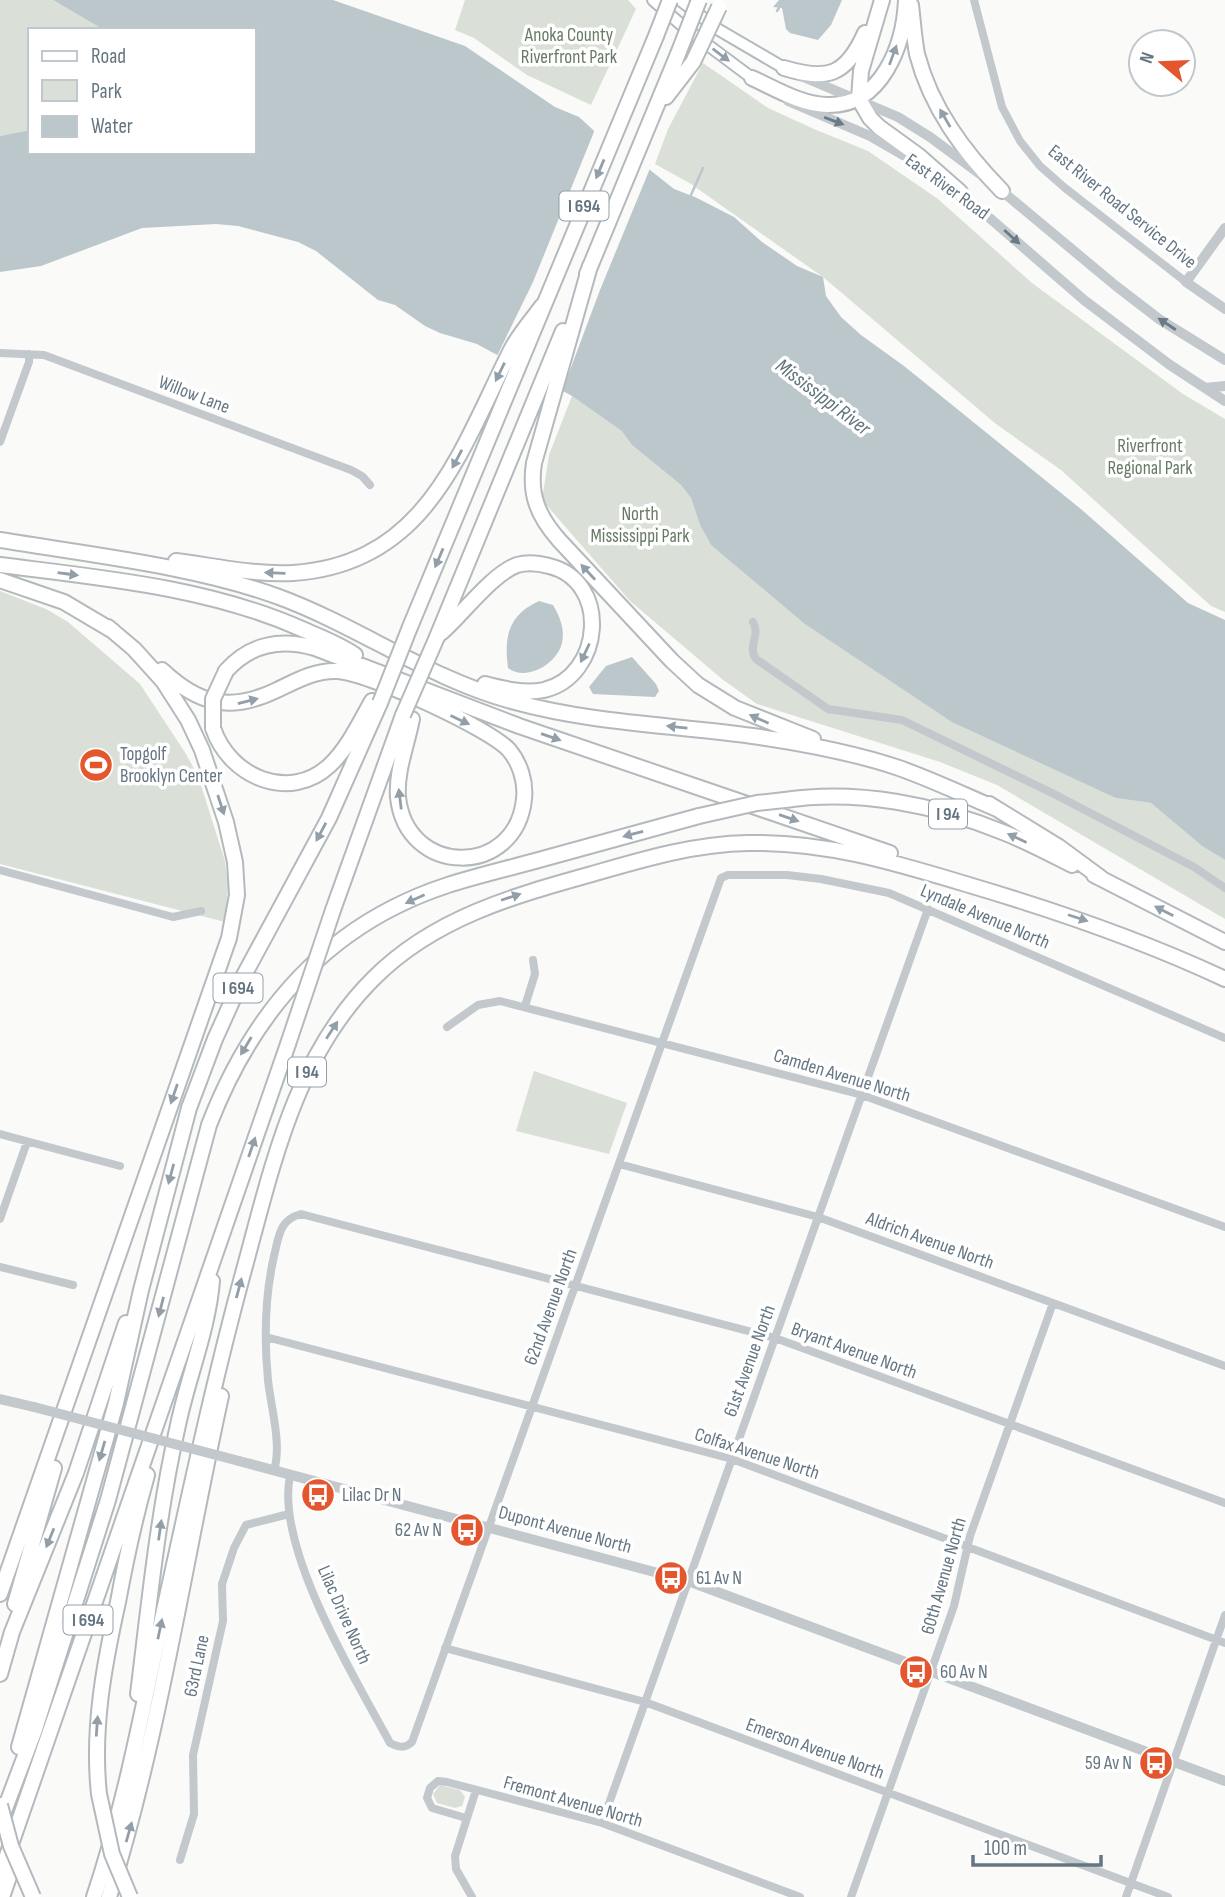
<svg xmlns="http://www.w3.org/2000/svg" width="1225" height="1897" font-family="'Sofia Sans Condensed',sans-serif">
	<style>
		.green { fill: #dadfd7 }
		.water { fill: #bbc7cb }
		.pier { fill: #fafaf8 }
		.lines { fill: none; stroke-linecap: round; stroke-linejoin: round }
		.stream { stroke: #bbc7cb; stroke-width: 2.5 }
		.secondary-casing { stroke: #b3babf; stroke-width: 14 }
		.motorway-casing { stroke: #b4b9bd; stroke-width: 18 }
		.minor { stroke: #c3c8cc; stroke-width: 8 }
		.tertiary { stroke: #c3c8cc; stroke-width: 10 }
		.secondary { stroke: #fff; stroke-width: 10 }
		.motorway { stroke: #fff; stroke-width: 14 }
		.motorway-bridge-casing { stroke: #b4b9bd; stroke-width: 18; stroke-linecap: butt }
		.tertiary-bridge { stroke: #c3c8cc; stroke-width: 10 }
		.motorway-bridge { stroke: #fff; stroke-width: 14 }
		.oneway { fill: #939fa8 }
		.oneway2 { fill: #6a7a87 }
		.labels { text-anchor: middle; dominant-baseline: central; stroke-width: 7; stroke-linejoin: round; paint-order: stroke }
		.shield { fill: #fff; stroke: #939fa8; stroke-width: 2 }
		.shield-label { font-size: 18px; font-weight: bold; fill: #657683 }
		.park-label { font-size: 19px; fill: #687a64; stroke: #fff }
		.street-label { font-size: 19px; fill: #657683; stroke: #fff }
		.poi-label { font-size: 19px; fill: #657683; stroke: #fff; text-anchor: start }
		.water-label { font-size: 21px; font-style: italic; fill: #60757c; stroke: #fff }
	</style>
	<rect width="100%" height="100%" fill="#fafaf8"/>
	<path class="green" d="M0 0H53L104 30H30V130L0 136Z
		M465 0H628L636 9 591 105 527 75 474 38 455 30Z
		M703 63 768 108 814 129 868 151 938 199 1032 283 1183 394 1225 419V612L1211 606 1061 470 996 424 823 277 691 184 655 164 668 129Z
		M572 396 623 431 632 445 681 485 691 498 700 525 711 545 751 577 1116 798 1151 803 1202 846 1225 860V919L997 785 940 762 757 704 722 679 630 601 542 500 549 455Z
		M0 591 46 609 68 622 140 684 186 754 198 776 225 861 228 887 225 922 0 864Z
		M534 1071 627 1103 609 1154 516 1131Z
		M440 1785 460 1790 465 1797 462 1806 455 1808 437 1803 433 1794Z"/>
	<path class="water" d="M53 0H333L465 46 555 107 579 117 616 151 630 154 674 189 695 197 734 217 762 242 797 266 823 277 826 296 841 317 861 335 904 366 1082 510 1188 603 1225 620V860L1202 846 1151 803 1116 798 952 722 805 624 711 545 700 525 691 498 681 485 632 445 622 431 572 396 477 344 440 333 425 326 395 305 378 300 316 251 298 242 238 226 216 224 142 228 41 266 0 272V136L30 130V152H254V30H104Z
		M779 0H842L831 25 818 40 790 33 786 29 782 8 773 7Z
		M539 601 553 605C560 617 565 629 562 643 557 664 526 682 508 668 504 637 508 615 539 601Z
		M632 657 656 684 659 691 655 697 593 694 589 687 606 666Z"/>
	<path class="pier" d="M596 127 617 148 632 151 651 166 600 290 561 394 496 358 533 282Z"/>
	<g class="lines">
		<path class="stream" d="M777 11 779 8
			M691 195 703 168"/>
		<g class="secondary-casing">
			<path id="secondary" d="M653 0 685 28 752 78
				M680 0 719 30 784 68"/>
		</g>
		<g class="motorway-casing">
			<path id="motorway" d="M882 0 861 71 859 99 870 118 879 127 919 156 960 192
				M911 5C913 22 914 38 917 54 931 108 964 152 1002 191
				M784 68C827 81 846 76 865 33
				M752 78C776 89 802 105 828 105 882 106 904 45 906 0
				M666 97 693 62
				M590 266 534 463C529 495 538 516 559 540L672 661 698 685 735 708 813 739
				M587 274 678 54
				M0 540C90 555 194 566 279 597 360 627 431 680 515 702 595 724 679 725 760 737 807 744 855 753 899 768 933 780 964 795 997 809
				M176 561C215 566 255 575 293 573 427 564 460 451 511 350 519 334 532 320 542 306
				M0 565C102 578 207 587 302 629 320 637 339 644 355 655
				M0 580 64 602 113 631
				M410 627 656 36
				M441 633C462 615 492 574 517 565 527 562 538 563 549 566 611 581 603 676 544 690 525 694 504 689 485 684
				M437 637 563 331
				M162 670C198 704 230 713 277 690 296 681 315 670 337 671 367 672 489 728 509 750 520 763 526 782 524 799 516 878 406 877 398 797 396 771 407 745 412 719
				M226 671C250 644 281 638 315 648L519 726 890 853
				M213 728C229 777 290 803 330 765 348 748 360 722 372 701
				M785 800C858 789 937 805 1005 833 1028 842 1050 854 1072 865
				M989 804 1059 847 1101 878
				M1094 875 1225 942
				M333 910 403 715
				M0 1594 229 938 237 895 235 862 226 822 202 750 188 720 163 681 134 649 108 627
				M15 1604 54 1468
				M0 1674 12 1632 76 1473 126 1323
				M138 1694C149 1605 158 1513 178 1425 188 1377 208 1330 212 1281
				M19 1747 116 1403 141 1290 189 1108 215 1039 243 977 329 818 380 703
				M99 1794C92 1729 104 1665 118 1602 126 1559 135 1517 147 1475
				M0 1822 34 1732 108 1500 209 1125C253 1011 328 924 448 885 476 876 506 869 535 861 589 846 644 831 699 816
				M0 1876 288 1044
				M2 1897 12 1868
				M94 1897C122 1814 139 1727 157 1642 185 1516 211 1390 245 1266 273 1163 296 1055 374 978 434 918 513 896 592 874 644 859 694 844 748 843 825 841 896 863 969 885 1057 911 1142 940 1225 979
				M109 1897C160 1733 184 1564 221 1396"/>
		</g>
		<path class="minor" d="M974 0 1002 107 1020 141 1040 166 1065 188 1186 282
			M0 353 44 355 351 470 362 476 370 485
			M0 442 29 362V354
			M753 622C761 635 747 646 756 659L828 709 902 720 1054 794 1194 867 1225 888
			M0 870 173 917 201 911
			M525 1006 535 974 533 960
			M447 1027 478 1005 500 1001 862 1095 1225 1227
			M0 1134 120 1166
			M619 1164 818 1217 1225 1366
			M0 1219 27 1142
			M0 1267 73 1285
			M266 1337 732 1459 1225 1643
			M274 1471C282 1443 271 1409 268 1380 264 1339 265 1296 274 1256 279 1236 279 1220 301 1214L775 1338 1225 1503
			M290 1476C275 1548 355 1678 390 1743 398 1747 405 1749 412 1742L721 878 728 875H787L821 879 889 893 1225 1038
			M445 1648 645 1702 1168 1897
			M466 1818 432 1808 427 1798 430 1788 438 1781 447 1782 602 1823 800 1897
			M602 1823 928 909
			M180 1860 194 1814 193 1755 223 1621 222 1584 234 1548 246 1525 289 1514
			M472 1897 456 1869 455 1856 476 1790
			M851 1897 954 1606 970 1536 1053 1303
			M1126 1897 1225 1615"/>
		<path class="tertiary" d="M801 76 898 117 930 137 980 174
			M788 101 870 136 922 166
			M997 187 1116 286 1159 319 1225 360
			M955 188 1084 300 1170 365 1225 401
			M1225 228 1186 282 1225 309
			M1205 388 1225 386
			M0 1399 34 1407
			M239 1461 688 1581 1225 1781"/>
		<use href="#secondary" class="secondary"/>
		<use href="#motorway" class="motorway"/>
		<g class="motorway-bridge-casing">
			<path id="motorway-bridge" d="M656 36 670 0
				M678 54 699 0
				M693 62 719 7
				M380 703 410 627
				M403 715 437 637
				M213 728V699L226 671
				M699 816 757 803 785 800
				M288 1044 333 910
				M99 1794 112 1854 130 1897
				M0 1805 11 1846 33 1897"/>
		</g>
		<path class="tertiary-bridge" d="M34 1407 239 1461"/>
		<use href="#motorway-bridge" class="motorway-bridge"/>
	</g>
	<defs><path id="oneway-solid" d="M-6-.8H1V-3.2L6.5 0L1 3.2V.8H-6Z" transform="scale(1.75)"/></defs>
	<g class="oneway">
		<use href="#oneway-solid" transform="translate(721 55) rotate(37)"/>
		<use href="#oneway-solid" transform="translate(893 55) rotate(-70)"/>
		<use href="#oneway-solid" transform="translate(945 118) rotate(-120)"/>
		<use href="#oneway-solid" transform="translate(600 169) rotate(113)"/>
		<use href="#oneway-solid" transform="translate(500 372) rotate(116)"/>
		<use href="#oneway-solid" transform="translate(457 459) rotate(118)"/>
		<use href="#oneway-solid" transform="translate(439 558) rotate(113)"/>
		<use href="#oneway-solid" transform="translate(588 572) rotate(-133)"/>
		<use href="#oneway-solid" transform="translate(275 573) rotate(-178)"/>
		<use href="#oneway-solid" transform="translate(68 574) rotate(8)"/>
		<use href="#oneway-solid" transform="translate(585 653) rotate(115)"/>
		<use href="#oneway-solid" transform="translate(248 701) rotate(-14)"/>
		<use href="#oneway-solid" transform="translate(759 719) rotate(-156)"/>
		<use href="#oneway-solid" transform="translate(460 720) rotate(25)"/>
		<use href="#oneway-solid" transform="translate(677 727) rotate(-174)"/>
		<use href="#oneway-solid" transform="translate(551 737) rotate(19)"/>
		<use href="#oneway-solid" transform="translate(400 799) rotate(-97)"/>
		<use href="#oneway-solid" transform="translate(221 805) rotate(72)"/>
		<use href="#oneway-solid" transform="translate(789 818) rotate(19)"/>
		<use href="#oneway-solid" transform="translate(321 832) rotate(118)"/>
		<use href="#oneway-solid" transform="translate(633 834) rotate(165)"/>
		<use href="#oneway-solid" transform="translate(1017 838) rotate(-155)"/>
		<use href="#oneway-solid" transform="translate(511 897) rotate(-18)"/>
		<use href="#oneway-solid" transform="translate(415 899) rotate(156)"/>
		<use href="#oneway-solid" transform="translate(1164 911) rotate(-153)"/>
		<use href="#oneway-solid" transform="translate(1078 918) rotate(18)"/>
		<use href="#oneway-solid" transform="translate(332 1030) rotate(-57)"/>
		<use href="#oneway-solid" transform="translate(246 1046) rotate(121)"/>
		<use href="#oneway-solid" transform="translate(174 1094) rotate(109)"/>
		<use href="#oneway-solid" transform="translate(252 1147) rotate(-71)"/>
		<use href="#oneway-solid" transform="translate(171 1174) rotate(105)"/>
		<use href="#oneway-solid" transform="translate(239 1288) rotate(-75)"/>
		<use href="#oneway-solid" transform="translate(161 1307) rotate(104)"/>
		<use href="#oneway-solid" transform="translate(102 1451) rotate(106)"/>
		<use href="#oneway-solid" transform="translate(160 1530) rotate(-82)"/>
		<use href="#oneway-solid" transform="translate(50 1538) rotate(112)"/>
		<use href="#oneway-solid" transform="translate(160 1629) rotate(-78)"/>
		<use href="#oneway-solid" transform="translate(97 1726) rotate(-86)"/>
		<use href="#oneway-solid" transform="translate(129 1832) rotate(-74)"/>
	</g>
	<g class="oneway2">
		<use href="#oneway-solid" transform="translate(834 121) rotate(21)"/>
		<use href="#oneway-solid" transform="translate(1012 237) rotate(42)"/>
		<use href="#oneway-solid" transform="translate(1167 324) rotate(-147)"/>
	</g>
	<defs>
		<g id="stadium-disc" transform="scale(1.75)"><circle r="9.5" fill="#e4572e" stroke="#fff"/><path d="M0-5a6.5 5 0 1 0 0 10a6.5 5 0 1 0 0-10ZM-3.5-1.8h7v3.6h-7Z" fill="#fff"/></g>
		<g id="bus-disc" transform="scale(1.75)"><circle r="9.5" fill="#e4572e" stroke="#fff"/><path d="M-5-6H5V4H4V6H2V4H-2V6H-4V4H-5ZM-3.5-4V0h7V-4ZM-3.5 1.2v1.5H-2V1.2ZM2 1.2v1.5H3.5V1.2Z" fill="#fff"/></g>
	</defs>
	<g fill-rule="evenodd">
		<use href="#stadium-disc" x="96" y="765"/>
		<use href="#bus-disc" x="318" y="1495"/>
		<use href="#bus-disc" x="467" y="1530"/>
		<use href="#bus-disc" x="671" y="1578"/>
		<use href="#bus-disc" x="916" y="1672"/>
		<use href="#bus-disc" x="1156" y="1763"/>
	</g>
	<g class="labels">
		<g class="shield">
			<rect x="559.5" y="191.5" width="49" height="29" rx="5"/>
			<rect x="929" y="799.5" width="38" height="29" rx="5"/>
			<rect x="213.5" y="973.5" width="49" height="29" rx="5"/>
			<rect x="288" y="1057.5" width="38" height="29" rx="5"/>
			<rect x="63.5" y="1605.5" width="49" height="29" rx="5"/>
		</g>
		<g class="shield-label">
			<text x="584" y="206">I 694</text>
			<text x="948" y="814">I 94</text>
			<text x="238" y="988">I 694</text>
			<text x="307" y="1072">I 94</text>
			<text x="88" y="1620">I 694</text>
		</g>
		<g class="park-label">
			<text x="569" y="35">Anoka County<tspan x="569" dy="22">Riverfront Park</tspan></text>
			<text x="1150" y="446">Riverfront<tspan x="1150" dy="22">Regional Park</tspan></text>
			<text x="640" y="514">North<tspan x="640" dy="22">Mississippi Park</tspan></text>
		</g>
		<g class="street-label">
			<text transform="translate(947 187) rotate(36)">East River Road</text>
			<text transform="translate(1122 207) rotate(39)">East River Road Service Drive</text>
			<text transform="translate(194 395) rotate(21)">Willow Lane</text>
			<text transform="translate(985 917) rotate(23)">Lyndale Avenue North</text>
			<text transform="translate(842 1076) rotate(17)">Camden Avenue North</text>
			<text transform="translate(930 1241) rotate(20)">Aldrich Avenue North</text>
			<text transform="translate(551 1307) rotate(-70)">62nd Avenue North</text>
			<text transform="translate(854 1351) rotate(20)">Bryant Avenue North</text>
			<text transform="translate(750 1361) rotate(-70)">61st Avenue North</text>
			<text transform="translate(757 1454) rotate(18)">Colfax Avenue North</text>
			<text transform="translate(565 1530) rotate(15)">Dupont Avenue North</text>
			<text transform="translate(944 1576) rotate(-74)">60th Avenue North</text>
			<text transform="translate(344 1615) rotate(66)">Lilac Drive North</text>
			<text transform="translate(197 1666) rotate(-78)">63rd Lane</text>
			<text transform="translate(815 1749) rotate(20)">Emerson Avenue North</text>
			<text transform="translate(573 1802) rotate(16)">Fremont Avenue North</text>
		</g>
		<g class="poi-label">
			<text x="120" y="754">Topgolf<tspan x="120" dy="22">Brooklyn Center</tspan></text>
			<text x="342" y="1495">Lilac Dr N</text>
			<text x="442" y="1530" text-anchor="end">62 Av N</text>
			<text x="696" y="1578">61 Av N</text>
			<text x="940" y="1672">60 Av N</text>
			<text x="1132" y="1763" text-anchor="end">59 Av N</text>
		</g>
		<g class="water-label">
			<text transform="translate(823 397) rotate(37)">Mississippi River</text>
		</g>
	</g>
	<rect x="28" y="28" width="228" height="126" fill="#ffffff" stroke="#c1c8cd" stroke-width="2"/>
	<rect x="42" y="51" width="35" height="10" fill="#ffffff" stroke="#c1c8cd" stroke-width="2"/>
	<text x="91" y="63" font-size="21" fill="#657683">Road</text>
	<rect x="42" y="80" width="35" height="21" fill="#dadfd7" stroke="#c1c8cd" stroke-width="2"/>
	<text x="91" y="98" font-size="21" fill="#657683">Park</text>
	<rect x="42" y="116" width="35" height="21" fill="#bbc7cb" stroke="#c1c8cd" stroke-width="2"/>
	<text x="91" y="133" font-size="21" fill="#657683">Water</text>
	<g transform="translate(1162 63) rotate(289)"><circle r="33" fill="#ffffff" stroke="#c1c8cd" stroke-width="2"/>
	<path d="M0-5L12 26L0 18L-12 26Z" fill="#e4572e"/>
	<text y="-10" font-size="19" font-weight="bold" text-anchor="middle" fill="#657683">N</text>
	</g>
	<path d="M973 1855v10h128v-10" fill="none" stroke="#657683" stroke-width="3.5"/>
	<text x="984" y="1855" font-size="21" fill="#657683" stroke="#ffffff" stroke-width="5" paint-order="stroke">100 m</text>
</svg>
